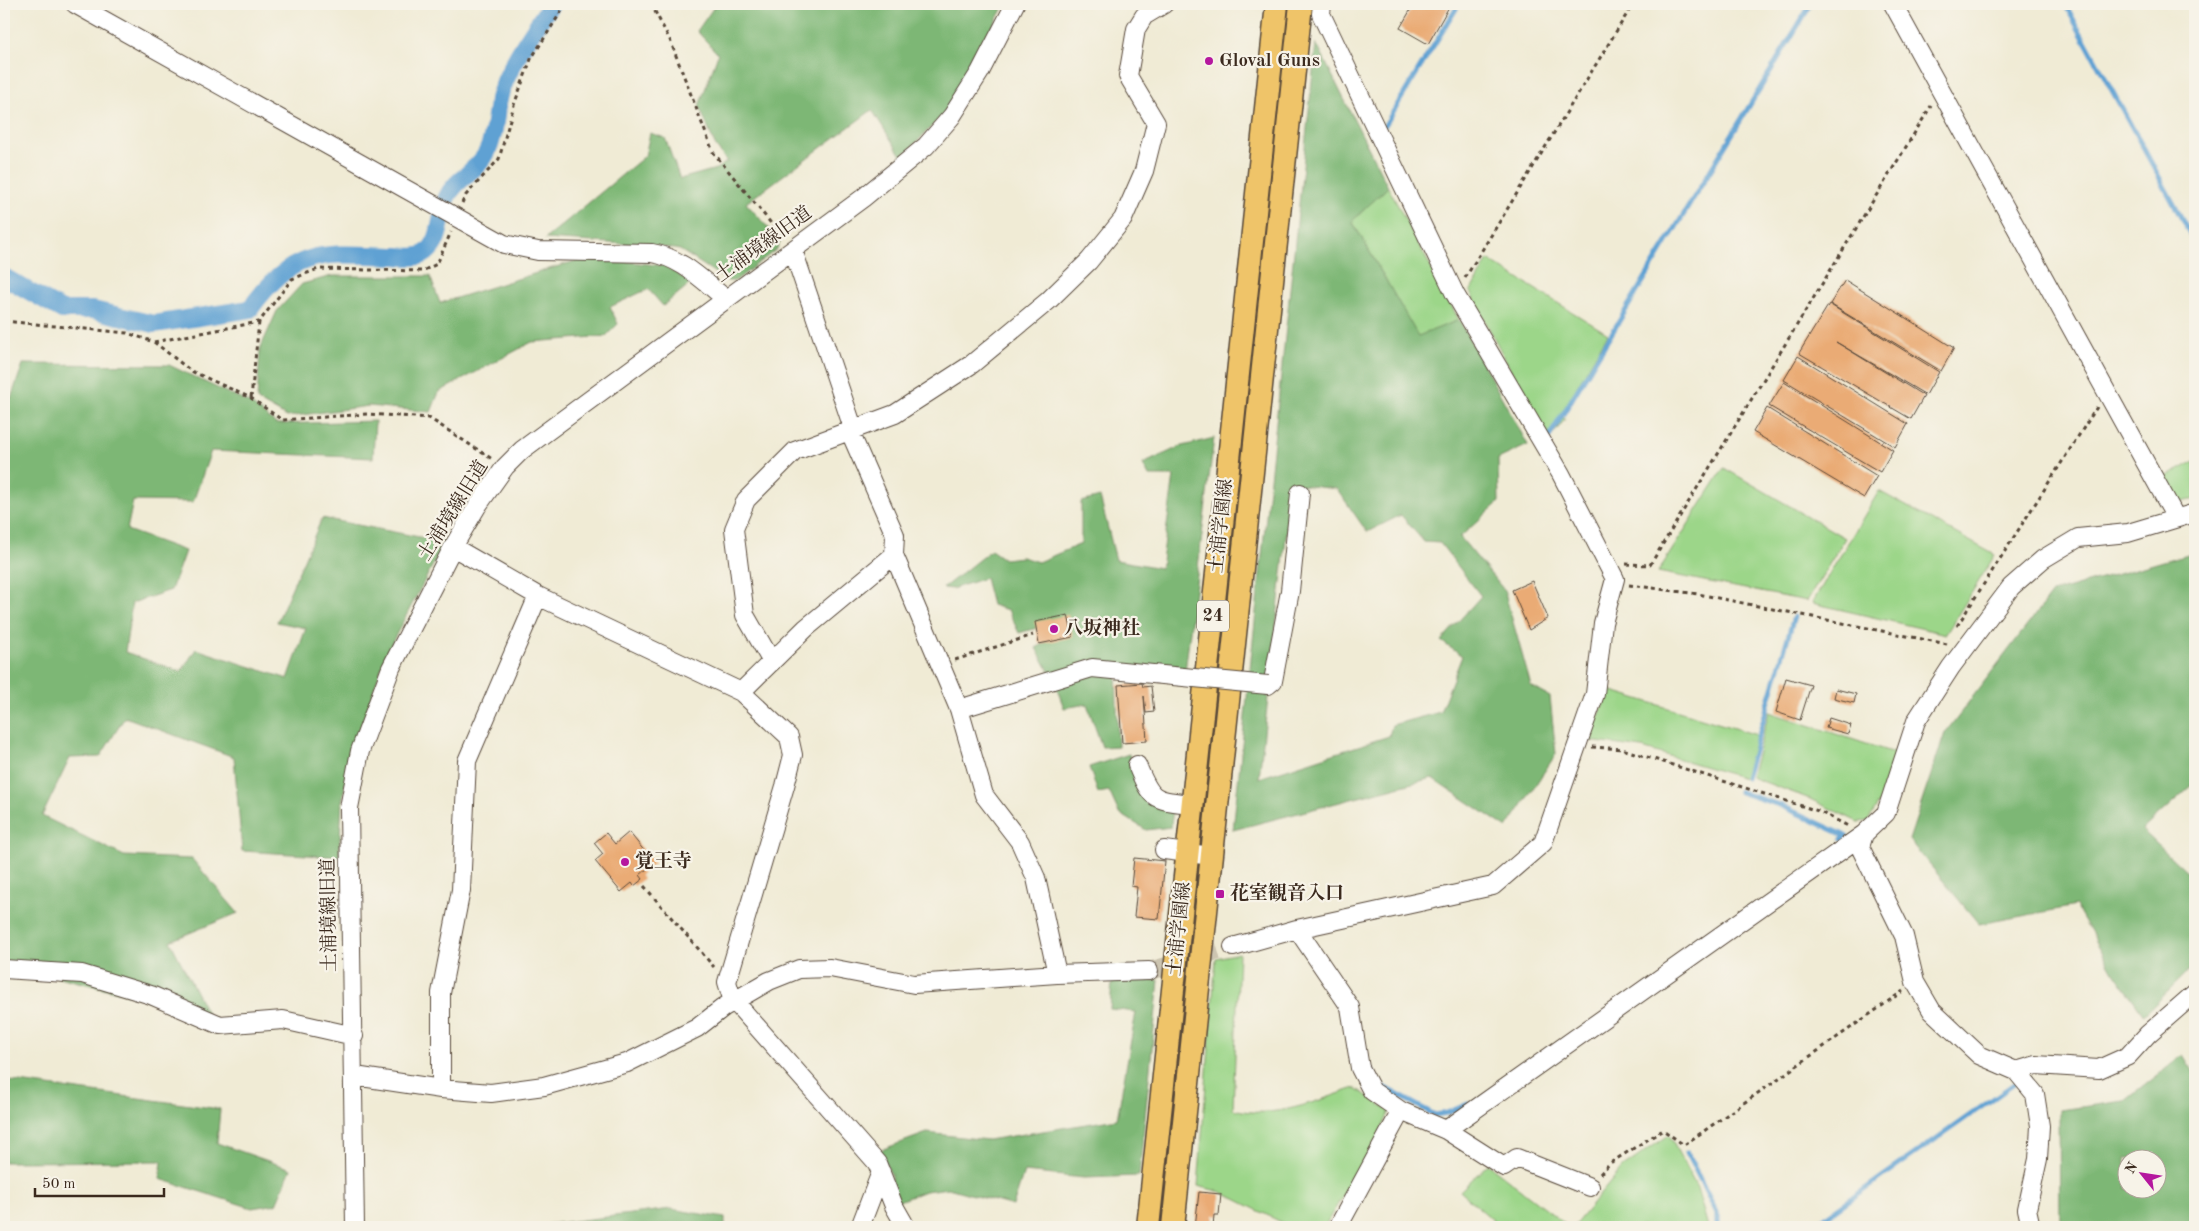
<svg xmlns="http://www.w3.org/2000/svg" width="2199" height="1231" font-family="'Old Standard TT','Noto Serif JP',serif">
	<style>
		.green { fill: #9cd689; stroke: #6c8054 }
		.forest { fill: #7db775; stroke: #5c704a; fill-rule: evenodd }
		.lines { fill: none; stroke-linecap: round; stroke-linejoin: round }
		.stream { stroke: #5fa1d3; stroke-width: 5 }
		.canal { stroke: #5fa1d3; stroke-width: 18 }
		.building { fill: #eaab75 }
		.minor-tunnel { stroke: #ccc4b0; stroke-width: 18; stroke-dasharray: 18 9; stroke-linecap: butt }
		.minor-casing { stroke: #564739; stroke-width: 20 }
		.major-casing { stroke: #564739; stroke-width: 25 }
		.path { stroke: #564739; stroke-width: 3; stroke-dasharray: 4 4; stroke-linecap: butt }
		.minor { stroke: #fff; stroke-width: 18 }
		.major { stroke: #efc469; stroke-width: 22 }
		.minor-bridge-casing { stroke: #564739; stroke-width: 20; stroke-linecap: butt }
		.minor-bridge { stroke: #fff; stroke-width: 18 }
		.poi-dot { fill: #b5179e; stroke: #f7f3e8; stroke-width: 2 }
		.labels { text-anchor: middle; dominant-baseline: central; stroke-width: 4.5; stroke-linejoin: round; paint-order: stroke }
		.shield { fill: #f7f3e8; stroke: #73665b; stroke-width: 1 }
		.shield-label { font-size: 18px; font-weight: bold; fill: #3b2a1e }
		.poi-label { font-size: 19px; font-weight: bold; fill: #3b2a1e; stroke: #f7f3e8; text-anchor: start }
		.street-label { font-size: 19px; fill: #3b2a1e; stroke: #f7f3e8 }
	</style>
	<rect width="100%" height="100%" fill="#f7f3e8"/>
	<filter id="ink" filterUnits="userSpaceOnUse"><feTurbulence type="fractalNoise" baseFrequency=".02" numOctaves="2"/><feDisplacementMap in="SourceGraphic" scale="10" xChannelSelector="R" yChannelSelector="G"/><feConvolveMatrix kernelMatrix="1 2 1 2 8 2 1 2 1" color-interpolation-filters="sRGB"/></filter>
	<filter id="wash" filterUnits="userSpaceOnUse"><feTurbulence type="fractalNoise" baseFrequency=".0096" numOctaves="4" result="noise"/><feDisplacementMap in="SourceGraphic" scale="20" xChannelSelector="R" yChannelSelector="G"/><feGaussianBlur stdDeviation="1.12" result="paint"/><feColorMatrix in="noise" values="0 0 0 0 0 0 0 0 0 0 0 0 0 0 0 0 0 1.4 0 .05"/><feComposite in="paint" operator="in"/></filter>
	<g filter="url(#wash)">
		<rect width="100%" height="100%" fill="#f0ebd5"/>
		<path class="green" d="M1388 187 1459 320 1418 337 1352 221Z
			M1488 260 1608 334 1561 414 1565 419 1548 441 1470 292Z
			M2195 461V499L2178 503 2164 478Z
			M1724 468 1845 538 1807 601 1658 572Z
			M1879 491 1995 555 1946 634 1812 603Z
			M1609 690 1757 735 1744 778 1642 748 1589 741Z
			M1769 712 1897 754 1888 788 1868 821 1858 822 1810 799 1751 777Z
			M1239 953 1233 1109C1274 1120 1316 1101 1355 1088L1390 1111 1377 1139 1324 1227H1291L1221 1192 1198 1186 1216 958Z
			M1669 1135 1697 1188 1708 1227H1573L1623 1167Z
			M1488 1164 1569 1227H1489L1493 1220 1460 1191Z"/>
		<path class="forest" d="M716 4H1005L944 114 902 157 872 110 746 203 780 241 777 249 735 281H728L680 250 657 246 545 239 645 156 650 133 665 138 680 179 716 169 727 162 715 145 699 106 718 54 697 31Z
			M1316 43 1388 187 1352 221 1418 336 1459 320 1528 445 1498 459 1499 502 1460 537 1504 590 1531 686 1550 697 1556 754 1507 828 1432 778 1233 830ZM1292 484 1337 489 1367 532 1401 515 1424 542 1440 543 1481 596 1441 641 1462 656 1440 712 1392 725 1389 736 1259 778Z
			M588 257 665 266 691 283 663 306 648 289 610 307 618 324 606 336 532 342 439 392 431 412 369 406 287 417 257 400 260 349 277 311 302 284 332 276H430L440 303Z
			M23 364 169 365 251 404 276 424 375 421 373 458 211 451 193 502 133 501 127 530 185 551 171 590 132 603 125 652 181 672 196 649 288 679 306 628 277 622 322 518 445 542 387 652 351 754 342 802 339 857 242 851 234 757 125 717 100 757 70 758 42 816 124 856 192 859 238 913 170 941 208 1015 4 963V398H11Z
			M1214 438 1185 672 1116 667 1118 746 1102 747 1087 704 1064 708 1053 678 1036 648 1068 630 1066 620 1019 633 1008 610 992 605 985 578 952 589 943 588 991 550 1004 559 1022 557 1038 562 1081 544V502L1100 497 1116 560 1161 568 1174 476H1149L1143 464 1179 447Z
			M2195 552V782L2142 830 2190 875 2195 890V965L2144 1015 2113 971 2076 906 1979 924 1909 840 1945 733 2052 593Z
			M1129 754 1137 783 1173 808 1171 827 1146 830 1119 813 1109 791 1098 793 1089 767Z
			M1112 980H1159L1139 1176 1084 1178 1024 1172 1013 1206 948 1188 925 1191 899 1201 891 1190V1174L878 1151 927 1133 988 1140 1117 1119 1136 1012 1110 1009Z
			M2183 1055 2195 1074V1227H2060L2059 1110 2125 1101ZM2126 1158H2156V1188H2126Z
			M4 1080 220 1109 217 1143 291 1169 276 1204 252 1208 160 1179 162 1161 4 1162Z
			M671 1209 725 1218V1227H526Z"/>
		<g class="lines">
			<path class="stream" d="M2065 4 2195 243
				M1385 125 1459 4
				M1549 437 1811 4
				M1746 778 1794 617
				M1740 792 1782 806 1846 836 1842 839
				M1372 1071 1376 1083 1435 1115 1447 1113 1468 1104
				M1687 1153 1717 1213V1227
				M1811 1227 2014 1084"/>
			<path class="canal" d="M4 277 62 310H93L154 324 250 309C296 245 326 254 397 256 405 257 420 258 426 253 443 240 439 215 447 197 456 178 479 170 487 152 497 132 494 109 502 89 513 58 534 31 551 4"/>
		</g>
		<g id="blocks">
			<path class="building" d="M1414 4 1450 5 1428 44 1400 28Z
				M1845 280 1954 348 1941 371 1830 304Z
				M1829 304 1939 372 1926 395 1836 342 1924 396 1911 419 1799 353Z
				M1798 356 1908 424 1895 447 1784 380Z
				M1784 382 1893 450 1880 472 1769 406Z
				M1767 408 1877 476 1864 498 1753 432Z
				M1532 581 1548 618 1529 630 1512 590Z
				M1068 615 1073 637 1039 644 1035 622Z
				M1786 678 1811 685 1800 720 1776 712Z
				M1142 683 1143 687 1151 686 1154 712 1146 713 1144 696 1147 741 1122 743 1118 685Z
				M1836 689 1856 694 1854 703 1834 698Z
				M1829 718 1851 725 1848 734 1826 728Z
				M629 832 654 863 640 875 643 879 634 886 632 883 621 892 595 861 603 854 594 843 606 833 615 844Z
				M1134 858 1165 861 1159 919 1134 917 1137 887 1131 886Z
				M1199 1192 1221 1194 1219 1215H1214L1213 1227H1195Z"/>
		</g>
	</g>
	<g filter="url(#ink)">
		<use href="#blocks" fill-opacity="0" stroke="#564739" stroke-width="1"/>
		<g class="lines">
			<path class="minor-tunnel" d="M1149 971 1233 947"/>
			<g class="minor-casing">
				<path id="minor" d="M75 4 504 244 538 251 652 253C682 258 702 280 726 299
					M1893 4 2176 518
					M793 250 851 422 850 432 895 535 894 555 959 709 984 795 1020 842 1036 878 1057 974
					M453 547 538 596 741 692 789 737 793 755 785 786 727 982 731 995 736 1003 877 1163 894 1206 906 1227
					M772 662 745 615 734 529 746 500 795 451 895 414 972 364 1048 301 1089 261 1123 219 1144 171 1156 123 1128 76 1136 29 1144 16 1164 4
					M1268 685 1273 681 1290 591 1300 493
					M741 692 806 628 894 555
					M959 709 1092 668 1173 676
					M1137 765C1152 802 1154 800 1193 804
					M1864 834 1860 847 1904 936 1915 982 1932 1011 1979 1055 2016 1071 2035 1094 2040 1126 2038 1159 2027 1209 2031 1227
					M1164 850 1212 856
					M1297 929 1350 1007 1360 1068 1372 1091 1401 1111 1446 1130 1504 1167 1517 1158 1590 1187
					M1233 947 1297 929 1493 886 1543 843 1595 694 1603 623 1615 579 1561 474 1455 294 1321 14 1322 4
					M4 969 82 974 151 995 220 1025 283 1020 354 1036
					M2016 1071 2036 1065 2099 1069 2128 1056 2148 1034 2195 993
					M355 1076 441 1089 491 1093 544 1086 627 1063 697 1028 724 1007 769 981 799 969 830 968 914 984 1057 974 1149 971
					M441 1089V993L461 890 467 761 538 596
					M1446 1130 1864 834 1886 813 1916 721 1951 667 2011 587 2043 559 2078 538 2128 533 2195 513
					M355 1227 349 808 360 751 391 668 453 547 478 505 505 467 522 450 863 198 926 146 952 116 980 72 1015 4
					M860 1227 881 1172
					M1338 1227 1401 1111"/>
			</g>
			<g class="major-casing">
				<path id="major" d="M1148 1227 1277 4
					M1173 1227 1301 4"/>
			</g>
			<path class="path" d="M651 4 670 40 713 152 783 238
				M462 203 466 195 499 159 514 105 531 59 566 4
				M1465 278 1633 4
				M4 321 127 333 154 342 259 322 292 279 318 269 422 271 437 264 451 232
				M154 342 191 371 251 398 282 420 368 414 429 418 492 459
				M251 398 259 322
				M1626 564 1650 565 1931 106
				M1629 585 1698 594 1947 644
				M1957 626 2097 407
				M955 660 1033 635
				M1592 747 1622 749 1818 811 1848 826
				M644 886 714 967
				M1600 1174 1610 1163 1663 1130 1684 1145 1903 991"/>
			<use href="#minor" class="minor"/>
			<use href="#major" class="major"/>
			<g class="minor-bridge-casing">
				<path id="minor-bridge" d="M1173 676 1268 685"/>
			</g>
			<use href="#minor-bridge" class="minor-bridge"/>
		</g>
	</g>
	<g class="poi-dot">
		<circle cx="1209" cy="61" r="5"/>
		<circle cx="1054" cy="629" r="5"/>
		<circle cx="625" cy="862" r="5"/>
		<rect x="1215" y="889" width="10" height="10" rx="2.5"/>
	</g>
	<g class="labels">
		<rect class="shield" x="1197" y="600.5" width="32" height="31" rx="4"/>
		<g class="shield-label">
			<text x="1213" y="616">24</text>
		</g>
		<g class="poi-label">
			<text x="1219" y="61">Gloval Guns</text>
			<text x="1064" y="629">八坂神社</text>
			<text x="635" y="862">覚王寺</text>
			<text x="1230" y="894">花室観音入口</text>
		</g>
		<g class="street-label">
			<text transform="translate(764 245) rotate(-36)">土浦境線旧道</text>
			<text transform="translate(454 511) rotate(-58)">土浦境線旧道</text>
			<text transform="translate(1222 526) rotate(-84)">土浦学園線</text>
			<text transform="translate(330 915) rotate(-91)">土浦境線旧道</text>
			<text transform="translate(1180 929) rotate(-84)">土浦学園線</text>
		</g>
	</g>
	<rect width="2199" height="1231" fill="none" stroke="#f7f3e8" stroke-width="20"/>
	<g transform="translate(2142 1174) rotate(300)"><circle r="24" fill="#f7f3e8" stroke="#aca397"/>
	<path d="M0-4L9 19L0 12L-9 19Z" fill="#b5179e"/>
	<text y="-8" font-size="14" font-weight="bold" text-anchor="middle" fill="#3b2a1e">N</text>
	</g>
	<path d="M35 1188v8h129v-8" fill="none" stroke="#3b2a1e" stroke-width="2.5"/>
	<text x="42" y="1188" font-size="15" fill="#3b2a1e" stroke="#f7f3e8" stroke-width="4" paint-order="stroke">50 m</text>
</svg>
